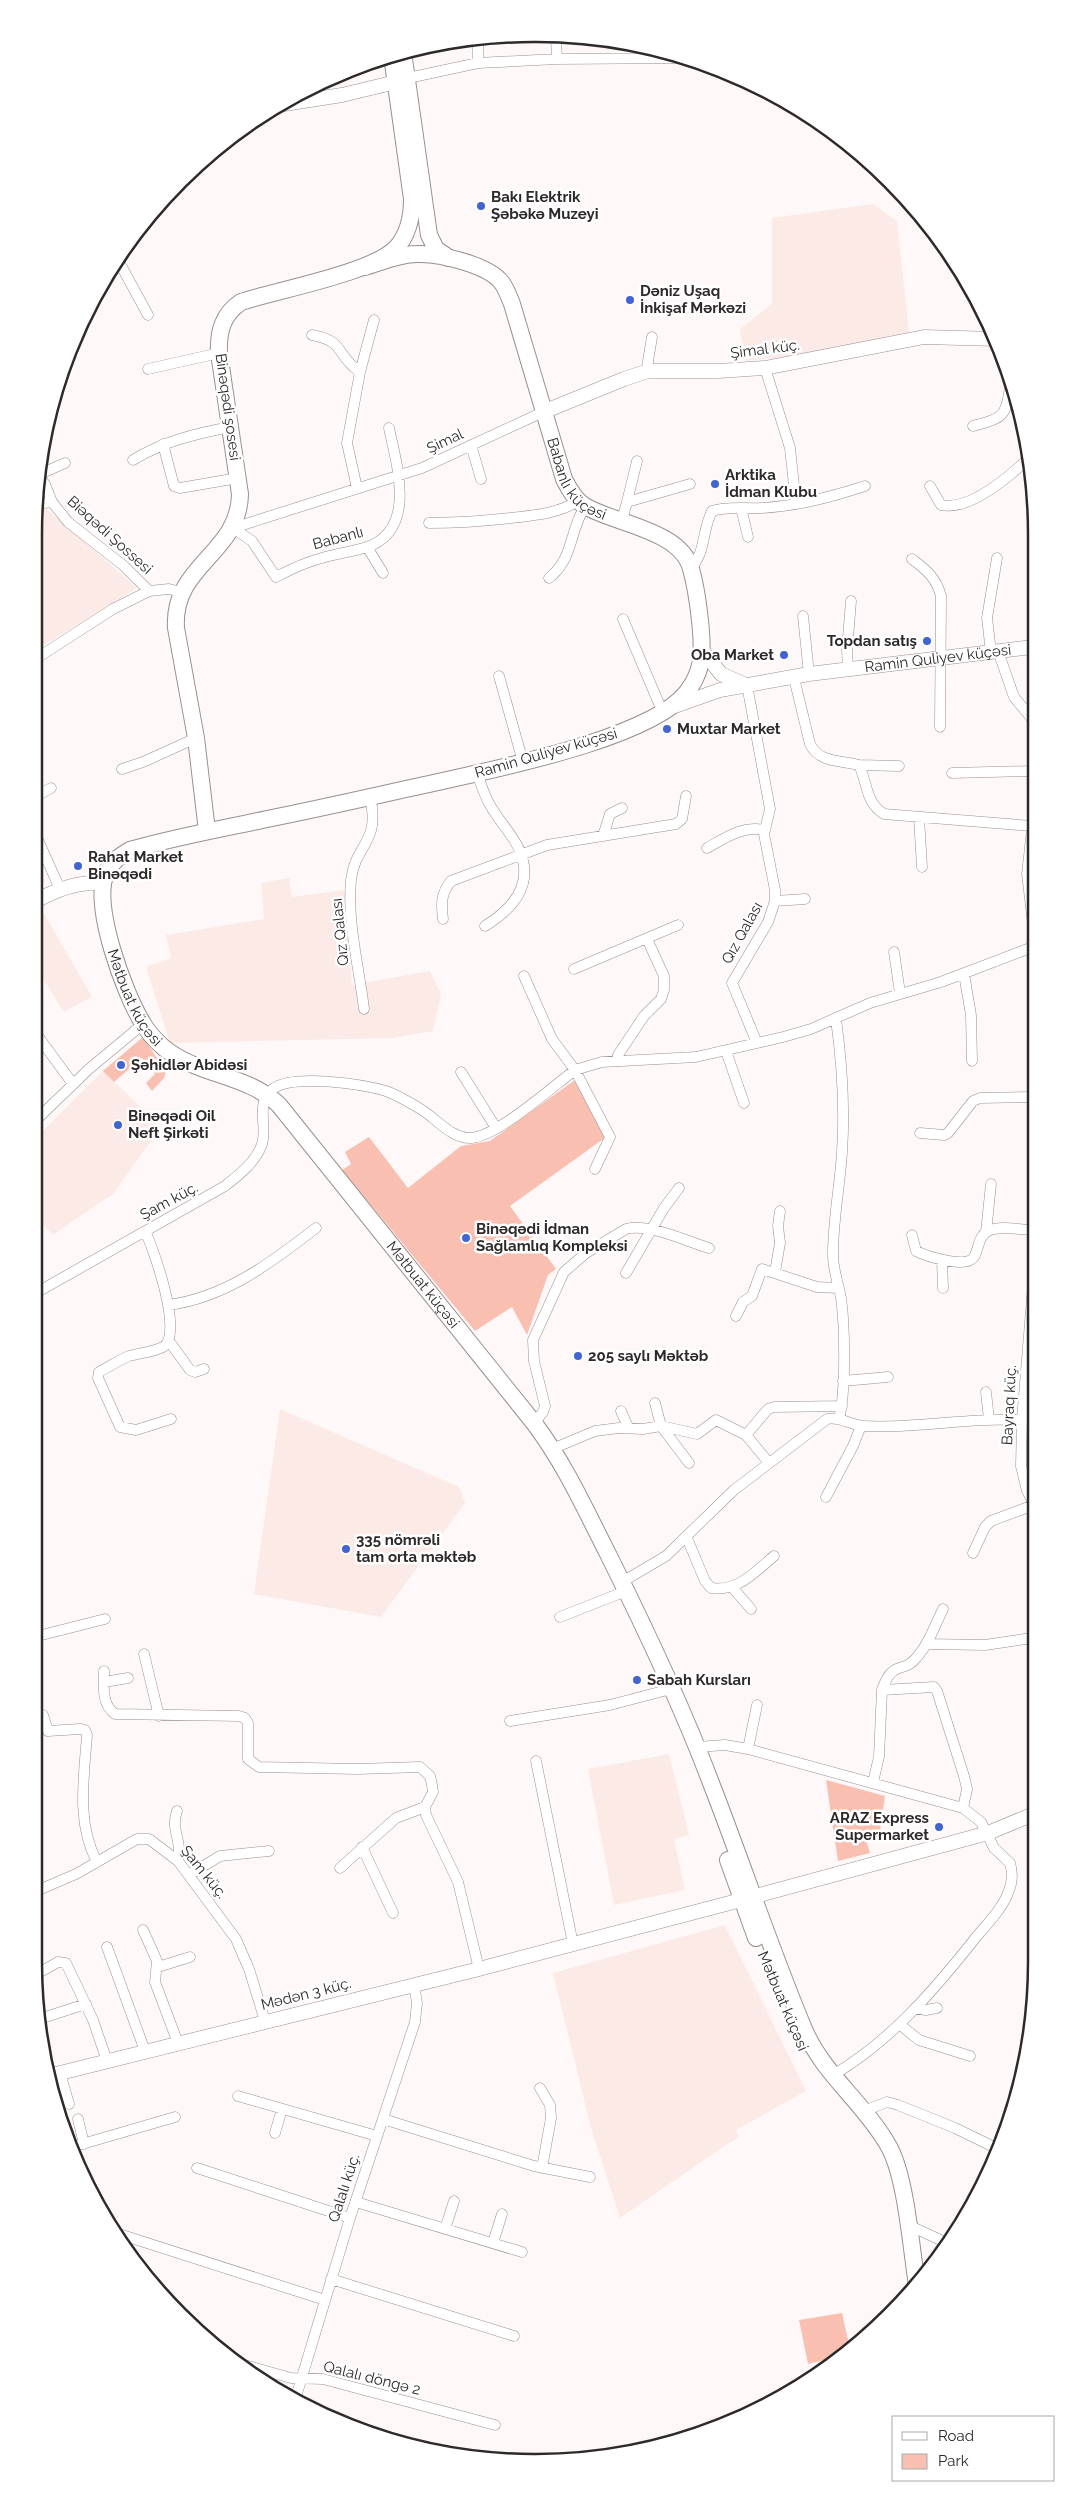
<svg xmlns="http://www.w3.org/2000/svg" width="1070" height="2496" font-family="Raleway,sans-serif">
	<style>
		.built { fill: #fbeae6 }
		.green { fill: #f9bfb0 }
		.lines { fill: none; stroke-linecap: round; stroke-linejoin: round }
		.street-casing { stroke: #98908e; stroke-width: 11 }
		.secondary-casing { stroke: #98908e; stroke-width: 15 }
		.primary-casing { stroke: #98908e; stroke-width: 18 }
		.street { stroke: #fff; stroke-width: 10 }
		.secondary { stroke: #fff; stroke-width: 14 }
		.primary { stroke: #fff; stroke-width: 16 }
		.poi-dot { fill: #4064d6; stroke: #fff; stroke-width: 2 }
		.labels { text-anchor: middle; dominant-baseline: central; stroke-width: 5; stroke-linejoin: round; paint-order: stroke }
		.poi-label { font-size: 15px; font-weight: bold; fill: #2d2a29; stroke: #fff; text-anchor: start }
		.street-label { font-size: 15px; fill: #2d2a29; stroke: #fff }
		.rim { fill: none; stroke: #2d2a29; stroke-width: 2.5 }
	</style>
	<rect width="100%" height="100%" fill="#fef9f8"/>
	<path class="built" d="M873 204 897 221 909 332 802 355 745 361 740 329 772 304V218Z
		M47 509 137 588 34 651V535L36 512Z
		M289 878 292 897 344 890 352 985 430 971 441 994 433 1031 393 1038 170 1043 146 967 171 958 166 935 264 919 261 883Z
		M41 908 92 997 64 1012 34 964V912Z
		M103 1071 161 1127 114 1193 53 1235 34 1216V1140Z
		M280 1409 459 1487 465 1503 381 1617 254 1594Z
		M669 1754 689 1835 674 1839 685 1890 614 1905 588 1769Z
		M725 1925 806 2091 736 2130 739 2136 620 2218 591 2128 553 1973Z"/>
	<path class="green" d="M143 1037 166 1072 164 1078 152 1091 146 1083 155 1074 142 1058 114 1082 103 1071Z
		M575 1080 606 1137 510 1206 556 1269 548 1275 527 1335 512 1307 475 1331 342 1170 351 1164 345 1152 369 1137 408 1188 461 1146 490 1141Z
		M826 1780 885 1796 879 1838 867 1843 870 1853 838 1861Z
		M842 2313 850 2349 840 2356 808 2364 799 2320Z"/>
	<g class="lines">
		<g class="street-casing">
			<path id="street" d="M556 37 557 59
				M478 63V39
				M408 78 478 63 557 59 685 58
				M118 260 148 315
				M312 335C346 341 335 355 360 372
				M765 368 790 448 796 504
				M148 369 219 353
				M648 371V361L652 337
				M973 426C1002 418 1006 418 1010 387
				M163 444 174 486 180 488 238 478
				M471 445 481 479
				M133 460C164 441 195 434 230 427
				M40 474 65 463
				M39 478 45 484 52 502 68 522 124 566 149 591
				M930 486 941 505C970 511 1010 476 1029 458
				M357 488 347 443 360 372 374 320
				M627 502 637 461
				M37 504 52 502
				M741 508 748 537
				M622 520 627 502 690 484
				M429 523C457 523 483 521 511 518 535 515 557 514 578 501
				M233 528 422 468 543 412
				M233 528 252 541 276 577C291 569 306 562 322 558 337 553 353 552 367 547 417 530 397 466 389 428
				M367 547 383 573
				M912 559C926 570 936 577 941 596L940 727
				M691 568C706 552 702 530 712 511 728 506 745 509 762 508 798 506 831 497 865 486
				M549 578C574 558 569 532 585 506
				M803 616 809 674
				M623 619 663 713
				M998 651 1014 697 1033 720
				M991 652 987 618 997 558
				M34 660 113 609 149 591 169 589 181 592
				M848 669 847 650 851 601
				M499 676 523 762
				M794 678 810 744C819 763 840 760 859 765 868 784 865 802 884 814L1032 826
				M747 685 770 809 764 834 775 890V901L768 922 732 983 757 1043
				M859 765 899 766
				M122 769 143 762 196 738
				M477 773C481 784 484 795 490 805 499 822 515 836 521 854 533 887 511 910 485 926
				M952 773 1033 771
				M34 797 51 788
				M919 818 922 867
				M1033 820 1027 874 1033 924
				M34 831 60 889
				M603 836 610 814 622 808
				M707 848C725 838 743 825 764 830
				M775 901 805 899
				M443 919C441 904 441 893 451 881L547 845 676 824 682 819 686 796
				M894 952 900 993
				M574 969 678 925
				M964 974 971 1015 972 1061
				M524 976 552 1039 575 1070 610 1137 595 1169
				M364 1009C359 967 347 922 351 880 355 844 381 843 370 797
				M836 1019C842 1063 845 1108 842 1152 840 1186 833 1219 833 1254 833 1270 838 1282 841 1298 845 1326 846 1392 839 1419
				M34 1031 73 1084
				M726 1051 744 1103
				M617 1061 618 1055 644 1016 661 999 664 990V976L647 939
				M461 1072 496 1128
				M34 1122 89 1069 143 1024
				M920 1133 944 1135 948 1133 973 1101 980 1098 1034 1097
				M145 1231C154 1250 184 1335 163 1347 153 1352 140 1353 129 1356 119 1360 109 1367 99 1372L98 1378 120 1427 136 1430 171 1419
				M986 1232 991 1184
				M912 1235 916 1251C926 1256 966 1269 974 1257 979 1249 978 1236 988 1231 1000 1225 1021 1230 1034 1230
				M942 1260 943 1288
				M775 1272 780 1243 778 1226 780 1211
				M626 1273 664 1208 679 1188
				M1034 1274 1022 1420 1021 1466 1027 1491 1035 1506
				M34 1294 225 1186C239 1175 256 1162 262 1144 268 1125 254 1102 274 1088 295 1074 362 1084 386 1091 397 1095 409 1102 419 1108 435 1117 451 1139 471 1138 498 1136 552 1087 575 1070L602 1062 696 1057 783 1037 811 1029 870 1003 941 982 1033 947
				M168 1305C225 1298 272 1262 316 1228
				M736 1316 743 1302 752 1296 762 1269 817 1287 838 1288
				M169 1341 190 1370 195 1372 204 1369
				M843 1381 888 1377
				M986 1392 989 1419
				M655 1403 661 1426 689 1463
				M621 1411 628 1427
				M534 1423 543 1412 545 1406 534 1361 533 1340 564 1272 586 1253 626 1229C649 1223 685 1241 709 1248
				M746 1435 768 1409 774 1407 842 1406
				M552 1449 595 1431 619 1428 643 1429 661 1426 697 1434 716 1420 746 1435 769 1463
				M826 1497 853 1446 861 1426
				M687 1538 705 1581 711 1588C738 1592 755 1572 774 1556
				M973 1553 985 1527 991 1521 1034 1505
				M622 1582 666 1556 734 1490 827 1419C839 1416 851 1425 864 1426 917 1429 969 1417 1022 1420
				M732 1587 751 1609
				M560 1617 626 1591
				M34 1637 105 1619
				M926 1644 985 1645 1032 1638
				M144 1654 159 1716
				M104 1671C104 1686 101 1704 115 1714L239 1716 245 1718 248 1723V1759L259 1767 358 1769 420 1767 430 1776 432 1785 433 1792 425 1807 426 1815 458 1882 479 1969
				M1034 1681 1035 1685
				M104 1682 128 1678
				M882 1690 934 1687 937 1691 964 1776 967 1789 963 1808
				M43 1715 48 1731 80 1729 85 1730 87 1735C84 1777 76 1823 97 1862
				M510 1721 610 1705 671 1689
				M697 1747 725 1745 748 1749 963 1808 981 1822 994 1848 1010 1863C1013 1873 1012 1884 1008 1893 1002 1909 988 1923 977 1936 936 1988 891 2041 833 2075
				M748 1749 757 1705
				M536 1761 573 1944
				M873 1782 879 1757 882 1690C893 1658 903 1675 917 1657 929 1644 935 1625 943 1609
				M177 1811C170 1830 183 1841 178 1861
				M1030 1816 1036 1828
				M362 1847 393 1913
				M340 1868 396 1818 425 1807
				M189 1875 220 1856 269 1851
				M34 1892 76 1874 137 1839H149L178 1861 236 1939 249 1969 265 2021
				M143 1930 157 1961 155 1982 178 2043
				M107 1947 145 2051
				M158 1967 190 1957
				M35 1975 58 1962 66 1963 93 2020 107 2061
				M915 2008 926 2010 937 2008
				M39 2019 86 2004
				M899 2024 919 2040 970 2056
				M60 2073 69 2104
				M540 2088 550 2105 551 2118 542 2168
				M238 2096 377 2136
				M864 2111 887 2102 898 2105 955 2128 998 2149
				M78 2119 84 2144
				M383 2119 534 2166 590 2177
				M275 2133 282 2109
				M72 2147 175 2117
				M197 2168 350 2218
				M356 2202 522 2252
				M908 2225 947 2243
				M445 2229 454 2201
				M116 2233 325 2300
				M493 2243 502 2214
				M331 2279 514 2336
				M241 2364 291 2378 323 2379 495 2425
				M295 2400 350 2218 415 2022 417 2003 414 1984"/>
		</g>
		<g class="secondary-casing">
			<g id="secondary">
				<path d="M284 104 342 95 396 82"/>
				<path d="M543 412 624 379 648 371H718L765 368 924 337 996 339"/>
				<path d="M702 650 721 674 746 685"/>
				<path id="s1" d="M675 706 720 690 809 674 1032 647"/>
				<path d="M34 902C55 890 78 881 103 883"/>
				<path d="M48 2076 479 1969 741 1900 988 1833 1036 1813"/>
			</g>
		</g>
		<g class="primary-casing">
			<g id="primary">
				<path d="M403 52 429 235 436 249 449 258"/>
				<path id="s2" d="M365 267C381 262 400 254 417 254 439 253 489 265 502 283 507 290 509 297 512 304L564 479C569 489 575 500 585 506 615 524 681 530 691 569 697 590 705 644 700 665 698 674 693 684 687 692 652 737 504 767 447 780 387 793 327 807 267 819 221 829 175 837 130 850 120 856 111 862 106 873 92 906 124 992 142 1022 147 1031 156 1041 164 1048 199 1076 247 1074 279 1105L534 1423C565 1464 586 1511 609 1556 646 1630 682 1706 711 1783 743 1865 770 1948 804 2029 823 2074 864 2103 888 2145 906 2175 911 2248 917 2285"/>
				<path d="M207 831 196 738 176 628C172 564 239 555 240 494L219 353C218 331 223 314 241 302 277 290 372 273 396 248 408 235 412 216 412 199L392 56"/>
				<path d="M728 1860 756 1938"/>
			</g>
		</g>
		<use href="#street" class="street"/>
		<use href="#secondary" class="secondary"/>
		<use href="#primary" class="primary"/>
	</g>
	<g class="poi-dot">
		<circle cx="481" cy="206" r="5"/>
		<circle cx="630" cy="300" r="5"/>
		<circle cx="715" cy="484" r="5"/>
		<circle cx="927" cy="641" r="5"/>
		<circle cx="784" cy="655" r="5"/>
		<circle cx="667" cy="729" r="5"/>
		<circle cx="78" cy="866" r="5"/>
		<circle cx="121" cy="1065" r="5"/>
		<circle cx="118" cy="1125" r="5"/>
		<circle cx="466" cy="1238" r="5"/>
		<circle cx="578" cy="1356" r="5"/>
		<circle cx="346" cy="1549" r="5"/>
		<circle cx="637" cy="1680" r="5"/>
		<circle cx="939" cy="1827" r="5"/>
	</g>
	<g class="labels">
		<g class="poi-label">
			<text x="491" y="197">Bakı Elektrik<tspan x="491" dy="17">Şəbəkə Muzeyi</tspan></text>
			<text x="640" y="291">Dəniz Uşaq<tspan x="640" dy="17">İnkişaf Mərkəzi</tspan></text>
			<text x="725" y="475">Arktika<tspan x="725" dy="17">İdman Klubu</tspan></text>
			<text x="917" y="641" text-anchor="end">Topdan satış</text>
			<text x="774" y="655" text-anchor="end">Oba Market</text>
			<text x="677" y="729">Muxtar Market</text>
			<text x="88" y="857">Rahat Market<tspan x="88" dy="17">Binəqədi</tspan></text>
			<text x="131" y="1065">Şəhidlər Abidəsi</text>
			<text x="128" y="1116">Binəqədi Oil<tspan x="128" dy="17">Neft Şirkəti</tspan></text>
			<text x="476" y="1229">Binəqədi İdman<tspan x="476" dy="17">Sağlamlıq Kompleksi</tspan></text>
			<text x="588" y="1356">205 saylı Məktəb</text>
			<text x="356" y="1540">335 nömrəli<tspan x="356" dy="17">tam orta məktəb</tspan></text>
			<text x="647" y="1680">Sabah Kursları</text>
			<text x="929" y="1818" text-anchor="end">ARAZ Express<tspan x="929" dy="17">Supermarket</tspan></text>
		</g>
		<g class="street-label">
			<text transform="translate(765 349) rotate(-7)">Şimal küç.</text>
			<text transform="translate(228 407) rotate(82)">Binəqədi şosesi</text>
			<text transform="translate(445 441) rotate(-25)">Şimal</text>
			<text stroke="none"><textPath href="#s2" startOffset="359">Babanlı küçəsi</textPath></text>
			<text transform="translate(110 535) rotate(42)">Biəqədi Şossesi</text>
			<text transform="translate(338 538) rotate(-15)">Babanlı</text>
			<text stroke="none"><textPath href="#s1" startOffset="268">Ramin Quliyev küçəsi</textPath></text>
			<text transform="translate(546 753) rotate(-16)">Ramin Quliyev küçəsi</text>
			<text transform="translate(340 932) rotate(-96)">Qız Qalası</text>
			<text transform="translate(742 933) rotate(-61)">Qız Qalası</text>
			<text stroke="none"><textPath href="#s2" startOffset="1389">Mətbuat küçəsi</textPath></text>
			<text transform="translate(169 1201) rotate(-28)">Şam küç.</text>
			<text stroke="none"><textPath href="#s2" startOffset="1808">Mətbuat küçəsi</textPath></text>
			<text transform="translate(1009 1405) rotate(-87)">Bayraq küç.</text>
			<text transform="translate(204 1872) rotate(51)">Şam küç.</text>
			<text transform="translate(306 1994) rotate(-14)">Mədən 3 küç.</text>
			<text transform="translate(783 2001) rotate(67)">Mətbuat küçəsi</text>
			<text transform="translate(344 2188) rotate(-72)">Qalalı küç.</text>
			<text transform="translate(372 2378) rotate(14)">Qalalı döngə 2</text>
		</g>
	</g>
	<path d="M0 0H1070V2496H0ZM534 42H536A492 492 0 0 1 1028 534V1962A492 492 0 0 1 536 2454H534A492 492 0 0 1 42 1962V534A492 492 0 0 1 534 42Z" fill="#fff" fill-rule="evenodd"/>
	<path class="rim" d="M534 42H536A492 492 0 0 1 1028 534V1962A492 492 0 0 1 536 2454H534A492 492 0 0 1 42 1962V534A492 492 0 0 1 534 42Z"/>
	<rect x="892" y="2416" width="162" height="65" fill="#ffffff" stroke="#abaaa9"/>
	<rect x="902" y="2432" width="25" height="8" fill="#ffffff" stroke="#abaaa9"/>
	<text x="938" y="2441" font-size="15" fill="#2d2a29">Road</text>
	<rect x="902" y="2454" width="25" height="15" fill="#f9bfb0" stroke="#abaaa9"/>
	<text x="938" y="2466" font-size="15" fill="#2d2a29">Park</text>
</svg>
